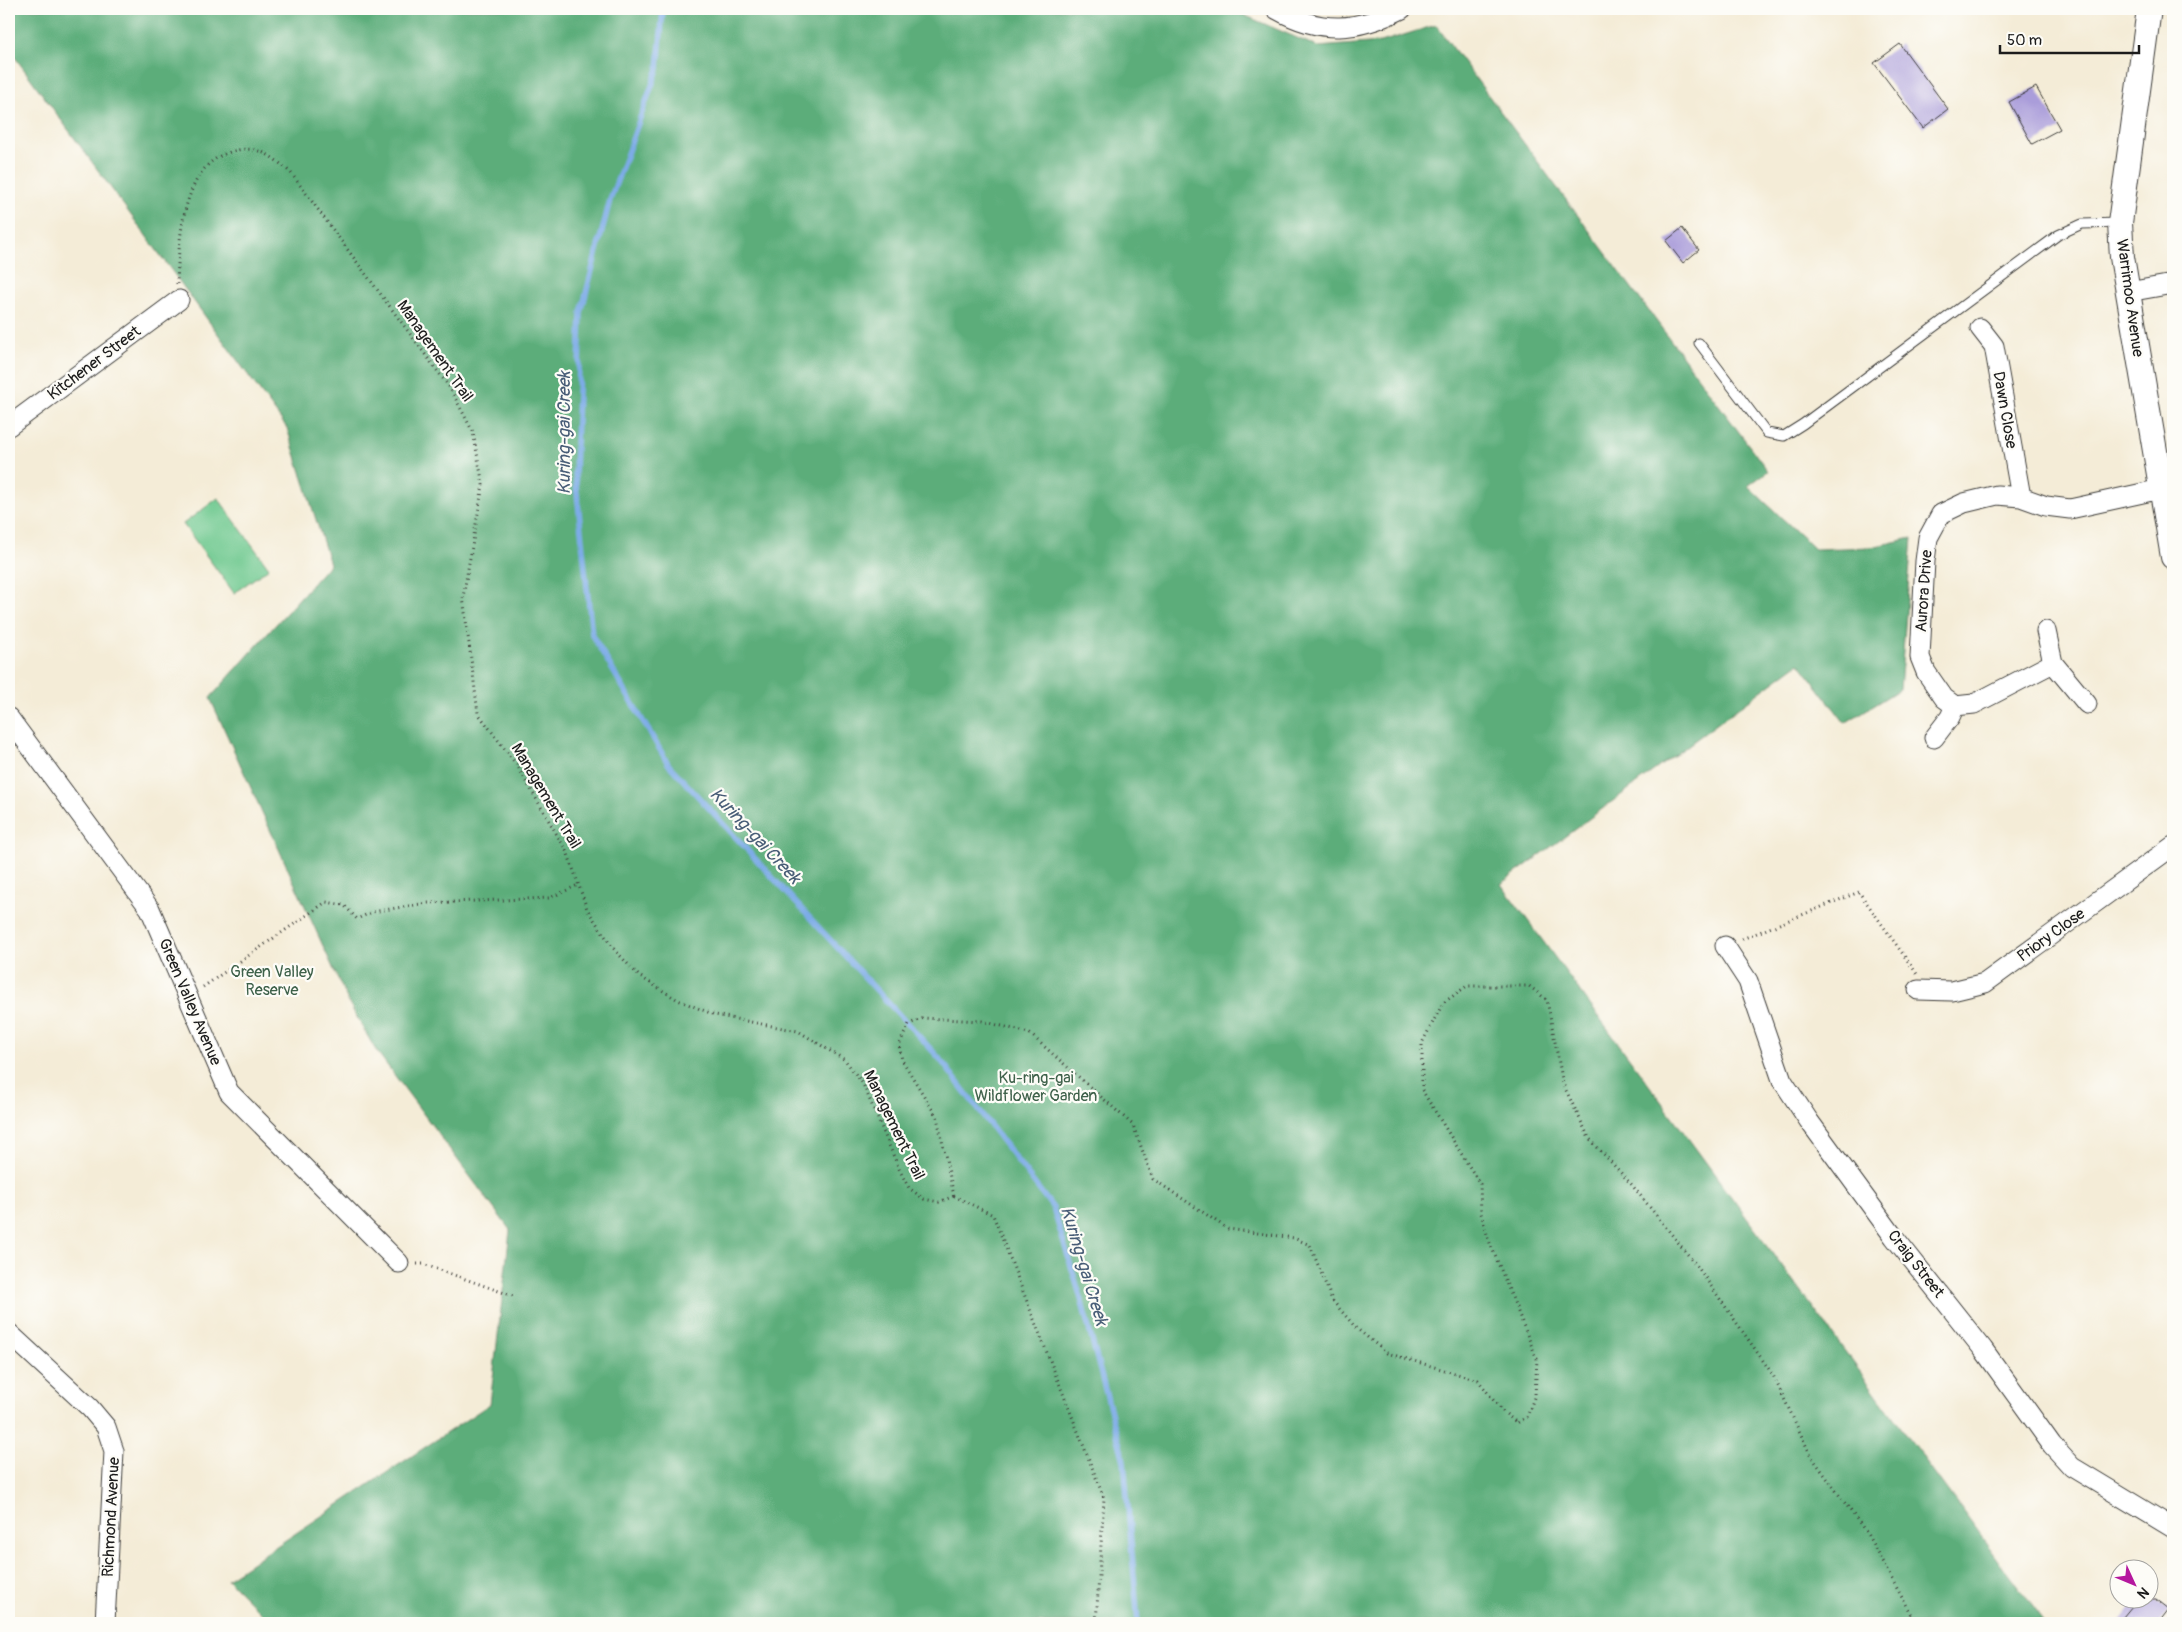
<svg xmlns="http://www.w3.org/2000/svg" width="2182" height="1632" font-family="Pangolin,sans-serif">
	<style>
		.green { fill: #70c990; stroke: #467256 }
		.forest { fill: #5cad7a; stroke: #3c644b }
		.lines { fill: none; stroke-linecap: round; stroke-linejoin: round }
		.stream { stroke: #7dace7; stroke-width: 5.5 }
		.building { fill: #aa9dda }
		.service-casing { stroke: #3c3b38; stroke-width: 11 }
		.minor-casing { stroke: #3c3b38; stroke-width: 21 }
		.tertiary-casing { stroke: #3c3b38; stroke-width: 26 }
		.path { stroke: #3c3b38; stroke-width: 3; stroke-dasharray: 1 4; stroke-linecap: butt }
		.service { stroke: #fff; stroke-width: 9 }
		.minor { stroke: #fff; stroke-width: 19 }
		.tertiary { stroke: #fff; stroke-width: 24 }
		.labels { text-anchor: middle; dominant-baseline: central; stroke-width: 4.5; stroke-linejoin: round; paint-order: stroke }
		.street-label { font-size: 16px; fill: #1c1c1c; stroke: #fdfcf7 }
		.park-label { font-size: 16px; fill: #3e614a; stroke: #fdfcf7 }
		.water-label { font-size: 18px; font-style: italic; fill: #485d77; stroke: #fdfcf7 }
	</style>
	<rect width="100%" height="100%" fill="#fdfcf7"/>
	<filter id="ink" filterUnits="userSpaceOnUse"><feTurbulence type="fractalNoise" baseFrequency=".02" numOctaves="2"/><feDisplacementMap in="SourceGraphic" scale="10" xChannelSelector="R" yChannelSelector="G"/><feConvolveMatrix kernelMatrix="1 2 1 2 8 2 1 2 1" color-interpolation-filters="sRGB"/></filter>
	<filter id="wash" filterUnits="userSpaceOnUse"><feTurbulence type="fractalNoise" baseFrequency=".0096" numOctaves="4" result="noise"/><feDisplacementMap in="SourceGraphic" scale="20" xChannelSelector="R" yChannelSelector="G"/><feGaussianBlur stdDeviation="1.12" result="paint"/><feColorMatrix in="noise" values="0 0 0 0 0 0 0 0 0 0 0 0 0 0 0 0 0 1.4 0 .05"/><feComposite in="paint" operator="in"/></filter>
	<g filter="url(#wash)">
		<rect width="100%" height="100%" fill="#f4ecd7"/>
		<path class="green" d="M218 498 269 568 234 593 183 524Z"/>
		<path class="forest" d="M9 9H1230L1318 47 1381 42 1436 25 1768 471 1748 486 1815 549 1871 547 1912 538 1900 689 1845 723 1799 663 1501 884 2045 1623H271L227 1579 490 1404 510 1230 375 1049 349 1003 210 698 330 564 287 428 9 49Z"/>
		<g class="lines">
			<path class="stream" d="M663 9 658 69 610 200 581 313 575 474 592 635 669 765 940 1059 1053 1208 1080 1295 1124 1461 1138 1623"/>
		</g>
		<g id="blocks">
			<path class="building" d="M1900 44 1948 109 1923 128 1874 63Z
				M2036 87 2060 129 2032 144 2009 102Z
				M1682 228 1699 250 1683 263 1666 241Z
				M2137 1600H2156L2169 1610 2159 1623H2118Z"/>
		</g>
	</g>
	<g filter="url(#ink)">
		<use href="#blocks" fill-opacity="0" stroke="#3c3b38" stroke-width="1"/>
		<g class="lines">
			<g class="service-casing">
				<path id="service" d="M1699 343 1767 433 1784 436 1803 424 2058 235 2082 224 2120 223"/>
			</g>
			<g class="minor-casing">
				<path id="minor" d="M1276 9C1322 35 1357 31 1402 9
					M2128 292 2173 284
					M1980 328 1994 346 2021 497
					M9 426 179 300
					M2046 631 2053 663 2087 704
					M2053 663 1974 704 1955 706 1944 698 1926 672 1920 657 1925 561 1928 538 1941 514 1964 503 1997 495 2021 497 2046 506 2070 509 2161 489
					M9 718 150 909 229 1092 399 1263
					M1934 738 1950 717 1955 706
					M1725 946 1748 981 1782 1080 1809 1121 1894 1237 1983 1349 2052 1445 2072 1467 2173 1528
					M1918 990 1952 991 1985 983 2173 846
					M9 1333 90 1408 106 1427 114 1451 105 1623"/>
			</g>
			<g class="tertiary-casing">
				<path id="tertiary" d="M2149 9 2120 223 2122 257 2173 557"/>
			</g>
			<path class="path" d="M177 284C179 243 181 169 227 153 256 143 270 154 291 173L450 388 473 432 483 485 463 597 478 713 518 767 568 854 587 909 613 948 639 976 678 1000 715 1015 798 1031 845 1060 863 1084 900 1171 909 1188 924 1199 939 1202 954 1196
				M1742 939 1859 892 1917 974
				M203 987 326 902 344 905 357 919 372 912 427 903 550 898 578 885
				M954 1196 937 1117 902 1060 899 1045 909 1024 924 1018 982 1021 1029 1033 1133 1125 1153 1179 1228 1229 1294 1238 1310 1245 1332 1300 1356 1328 1387 1353 1478 1380 1501 1410 1517 1423 1527 1417 1535 1395 1537 1359 1488 1238 1481 1213 1480 1184 1422 1090V1043L1443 1003 1467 986H1529L1547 1000 1563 1084 1589 1138 1632 1185 1697 1266 1773 1375 1811 1456 1866 1532 1916 1623
				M954 1196 993 1215 1104 1498 1096 1623
				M417 1264H423L513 1296"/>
			<use href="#service" class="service"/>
			<use href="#minor" class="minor"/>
			<use href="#tertiary" class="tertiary"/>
		</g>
	</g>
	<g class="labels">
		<g class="street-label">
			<text transform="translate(2130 298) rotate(82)">Warrimoo Avenue</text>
			<text transform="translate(435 351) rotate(55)">Management Trail</text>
			<text transform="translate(94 363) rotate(-37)">Kitchener Street</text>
			<text transform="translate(2005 410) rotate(80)">Dawn Close</text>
			<text transform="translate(1924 591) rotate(-86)">Aurora Drive</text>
			<text transform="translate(546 796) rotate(59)">Management Trail</text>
			<text transform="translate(2051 935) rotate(-36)">Priory Close</text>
			<text transform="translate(190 1002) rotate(67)">Green Valley Avenue</text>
			<text transform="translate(894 1125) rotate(64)">Management Trail</text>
			<text transform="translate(1916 1264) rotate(52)">Craig Street</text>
			<text transform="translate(111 1517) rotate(-87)">Richmond Avenue</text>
		</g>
		<g class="park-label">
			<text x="272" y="972">Green Valley<tspan x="272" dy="18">Reserve</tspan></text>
			<text x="1036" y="1078">Ku-ring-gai<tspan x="1036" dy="18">Wildflower Garden</tspan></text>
		</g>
		<g class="water-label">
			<text transform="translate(564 433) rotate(-90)">Kuring-gai Creek</text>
			<text transform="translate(755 836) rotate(47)">Kuring-gai Creek</text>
			<text transform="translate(1084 1266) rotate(73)">Kuring-gai Creek</text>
		</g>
	</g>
	<rect width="2182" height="1632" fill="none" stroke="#fdfcf7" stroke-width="30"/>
	<g transform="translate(2134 1584) rotate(134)"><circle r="24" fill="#fdfcf7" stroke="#a3a29f"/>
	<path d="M0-4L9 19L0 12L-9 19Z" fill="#b5179e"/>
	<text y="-8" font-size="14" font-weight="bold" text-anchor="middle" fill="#1c1c1c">N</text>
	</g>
	<path d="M2000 45v8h139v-8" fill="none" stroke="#1c1c1c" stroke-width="2.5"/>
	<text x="2007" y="45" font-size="15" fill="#1c1c1c" stroke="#fdfcf7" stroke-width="4" paint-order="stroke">50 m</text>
</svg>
